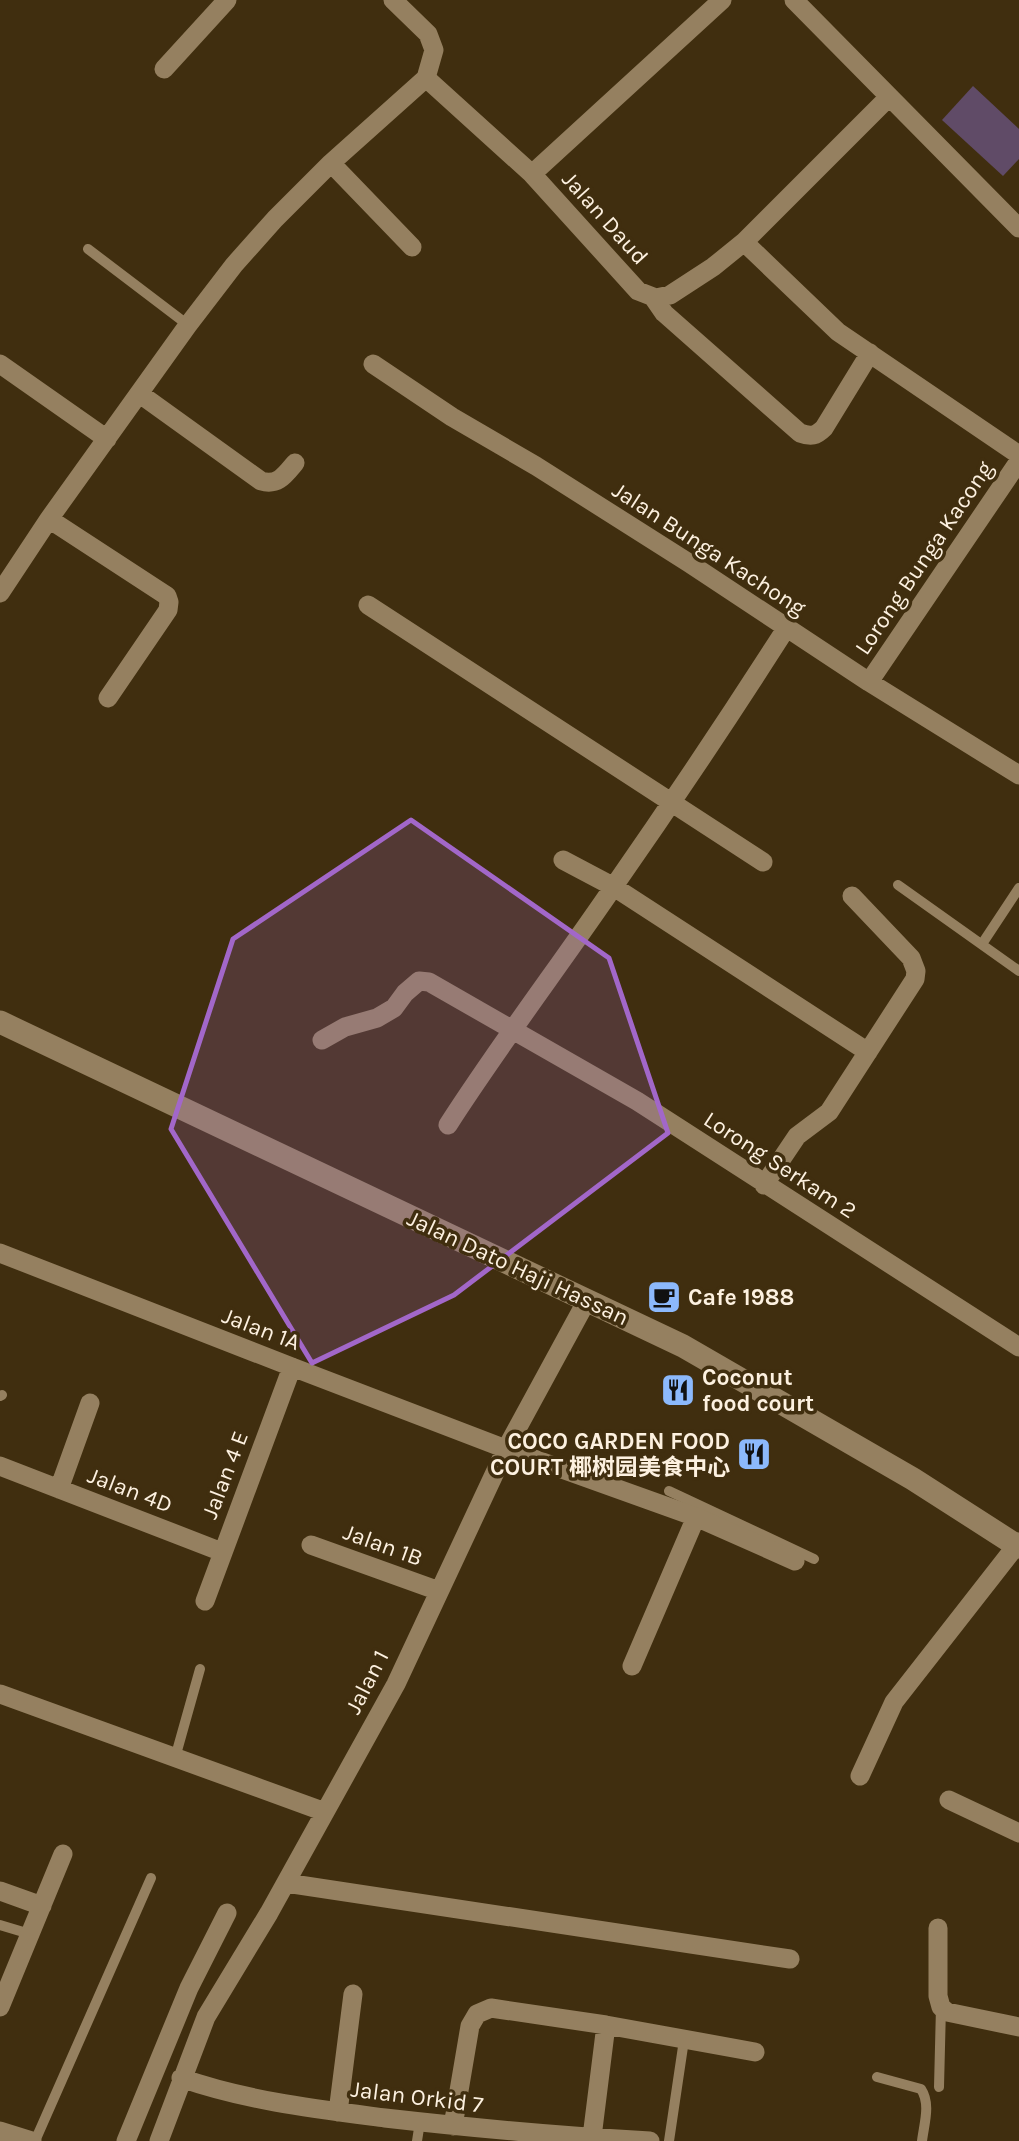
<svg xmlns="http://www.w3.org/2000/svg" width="1019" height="2141" font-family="Karla,'Noto Sans SC',sans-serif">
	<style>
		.garden { fill: #604b67 }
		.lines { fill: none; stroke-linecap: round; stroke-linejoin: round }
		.service { stroke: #958060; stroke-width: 10 }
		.minor { stroke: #958060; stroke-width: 19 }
		.tertiary { stroke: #958060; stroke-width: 23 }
		.marked { fill: #a267c9; fill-opacity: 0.2; stroke: #a267c9; stroke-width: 5; stroke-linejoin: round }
		.labels { text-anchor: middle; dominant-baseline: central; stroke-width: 7; stroke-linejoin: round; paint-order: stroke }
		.street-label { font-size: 23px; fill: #fdf1e0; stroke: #402e0f }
		.poi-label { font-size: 23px; font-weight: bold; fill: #fdf1e0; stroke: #402e0f; text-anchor: start }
	</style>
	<rect width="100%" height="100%" fill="#402e0f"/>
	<path class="garden" d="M973 86 1019 129V159L1003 176 942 120Z"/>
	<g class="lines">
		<path class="service" d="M88 249 188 325
			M898 885 1019 971
			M982 944 1019 888
			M0 1396 2 1395
			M669 1491 814 1559
			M175 1758 200 1669
			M0 1925 30 1934
			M877 2077 921 2089C931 2104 924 2124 922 2141
			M939 2087 941 2007
			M35 2141 151 1878
			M417 2141 420 2122
			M669 2141 684 2040"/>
		<path class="minor" d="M722 0 532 174 638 291 656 298 670 295 713 267 744 242 889 97
			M794 0 1019 228
			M164 69 227 0
			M426 78 532 174
			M331 163 412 247
			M744 242 838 332 1019 455
			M653 297 664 313 800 433C811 437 816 436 824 428L870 353
			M0 364 107 439
			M373 364 452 417 536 466 689 563 869 682 1019 775
			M140 394 261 481C278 486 285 475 295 463
			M49 519 167 596 169 602 168 610 108 698
			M0 593 49 519 188 325 234 265 275 219 331 163 426 78 434 50 428 34 393 0
			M368 605 763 862
			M869 682 1019 461
			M563 860 614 887 868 1052
			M322 1040 345 1027 377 1018 394 1008 405 993 419 981 429 982 637 1101 1019 1347
			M448 1125C500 1044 558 968 612 889 672 803 730 716 787 627
			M764 1185 797 1136 829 1112 915 979 916 971 911 958 852 896
			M0 1253 292 1367 506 1449 696 1517 795 1561
			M0 1466 222 1552
			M59 1489 90 1403
			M311 1545 439 1591
			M205 1601 292 1367
			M632 1666 696 1517
			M0 1694 325 1812
			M860 1776 894 1702 1019 1542
			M949 1800 1019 1833
			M286 1883 790 1959
			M0 1891 42 1906
			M938 1928V1996L941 2007 947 2012 1019 2027
			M0 2007 63 1854
			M181 2078C247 2101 316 2109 385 2118 473 2128 561 2136 650 2141
			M338 2112 353 1994
			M453 2126 470 2026 477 2014 491 2008 606 2025 755 2052
			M0 2131 32 2141
			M592 2137 606 2025
			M126 2141 189 1988 227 1913
			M159 2141 206 2017 269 1913 396 1684 506 1449 586 1302"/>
		<path class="tertiary" d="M0 1022 683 1346 913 1479 1019 1547"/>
	</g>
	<path class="marked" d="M411 820 609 958 668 1133 454 1295 312 1363 171 1129 233 939Z"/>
	<defs>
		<g id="cafe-square" transform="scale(1.75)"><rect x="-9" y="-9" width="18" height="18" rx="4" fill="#8cb9fc" stroke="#402e0f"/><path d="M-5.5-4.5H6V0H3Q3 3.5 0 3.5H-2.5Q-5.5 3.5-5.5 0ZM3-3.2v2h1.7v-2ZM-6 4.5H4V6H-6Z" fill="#111"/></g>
		<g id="restaurant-square" transform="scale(1.75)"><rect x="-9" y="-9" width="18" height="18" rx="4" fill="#8cb9fc" stroke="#402e0f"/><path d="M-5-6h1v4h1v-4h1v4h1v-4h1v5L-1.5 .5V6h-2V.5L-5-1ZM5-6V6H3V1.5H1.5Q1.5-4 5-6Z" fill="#111"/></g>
	</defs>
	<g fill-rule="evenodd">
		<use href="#cafe-square" x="664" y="1297"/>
		<use href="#restaurant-square" x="678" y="1390"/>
		<use href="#restaurant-square" x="754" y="1454"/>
	</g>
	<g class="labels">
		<g class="street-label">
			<text transform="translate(605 218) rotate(48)">Jalan Daud</text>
			<text transform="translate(709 549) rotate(33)">Jalan Bunga Kachong</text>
			<text transform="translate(924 558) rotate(-56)">Lorong Bunga Kacong</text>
			<text transform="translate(780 1165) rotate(33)">Lorong Serkam 2</text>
			<text transform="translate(518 1268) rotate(25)">Jalan Dato Haji Hassan</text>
			<text transform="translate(261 1329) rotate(21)">Jalan 1A</text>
			<text transform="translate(225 1475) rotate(-69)">Jalan 4 E</text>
			<text transform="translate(130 1490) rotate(21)">Jalan 4D</text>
			<text transform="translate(383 1545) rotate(20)">Jalan 1B</text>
			<text transform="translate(367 1682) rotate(-63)">Jalan 1</text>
			<text transform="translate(417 2097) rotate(7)">Jalan Orkid 7</text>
		</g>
		<g class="poi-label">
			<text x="688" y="1297">Cafe 1988</text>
			<text x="702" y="1377">Coconut<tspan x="702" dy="26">food court</tspan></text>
			<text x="730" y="1441" text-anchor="end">COCO GARDEN FOOD<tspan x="730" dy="26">COURT 椰树园美食中心</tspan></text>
		</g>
	</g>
</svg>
